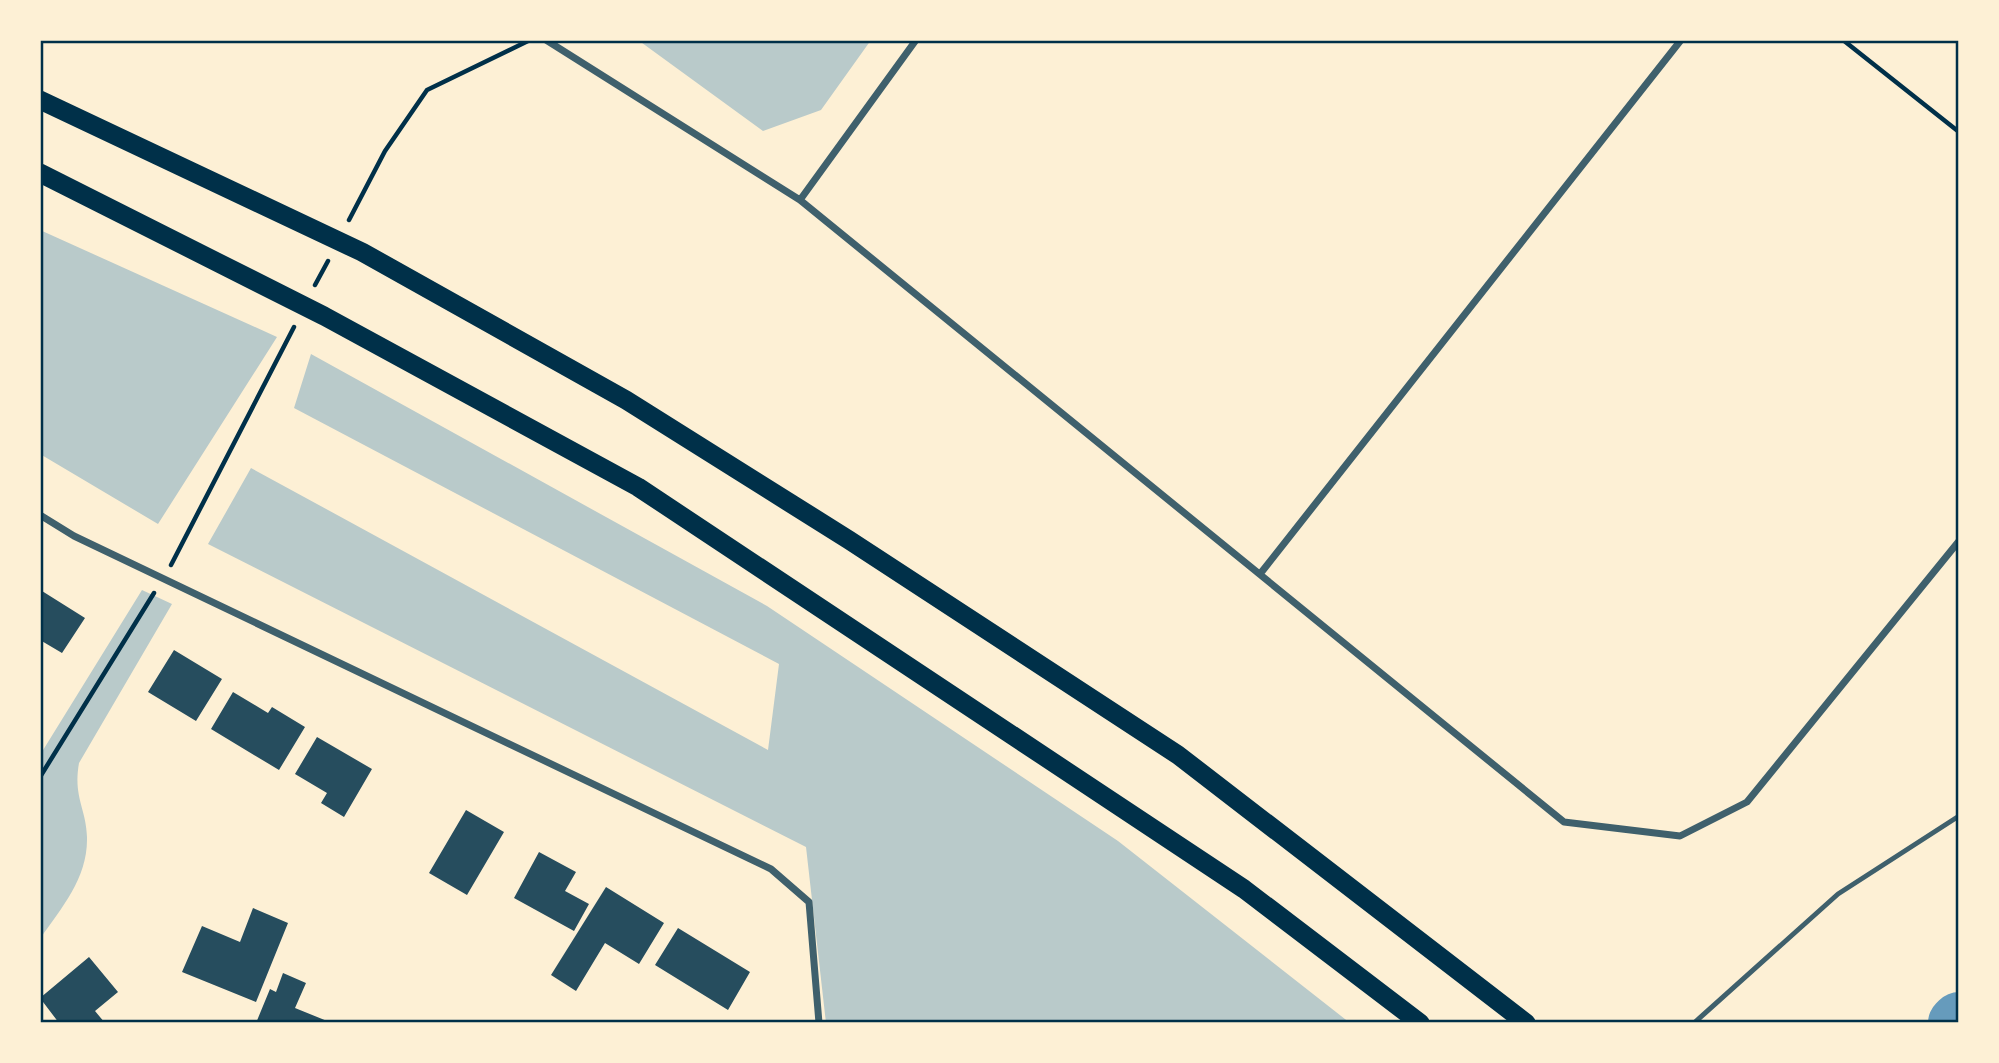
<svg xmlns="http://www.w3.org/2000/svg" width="1999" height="1063" font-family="Georgia,serif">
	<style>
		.green { fill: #b9caca }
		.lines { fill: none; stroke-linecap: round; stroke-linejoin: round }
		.river { stroke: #669bbc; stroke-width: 56 }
		.building { fill: #264d5e }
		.path { stroke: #003049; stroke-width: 4.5 }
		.service { stroke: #3f606c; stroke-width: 5 }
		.minor { stroke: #3f606c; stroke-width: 7 }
		.trunk { stroke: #003049; stroke-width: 19 }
		.neatline { fill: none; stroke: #003049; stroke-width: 2.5 }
	</style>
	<rect width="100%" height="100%" fill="#fdf0d5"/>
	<path class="green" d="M638 40H871L821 110 763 131Z
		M40 230 277 337 158 524 40 454Z
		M311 354 767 606 1118 841 1350 1023H826L806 847 208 544 251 468 768 750 779 664 294 408Z
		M142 590 172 604 79 763C73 797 86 808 87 837 88 878 62 907 40 939V755Z"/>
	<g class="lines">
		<path class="river" d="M1956 1023 1959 1020"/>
	</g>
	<path class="building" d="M42 591 85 618 62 653 40 640Z
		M174 650 222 679 196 721 148 692Z
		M233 692 268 713 272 707 305 727 279 770 211 729Z
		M317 737 372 769 344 817 321 803 327 793 295 774Z
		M466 810 504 832 467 895 429 873Z
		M539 852 576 872 565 891 589 904 574 931 514 898Z
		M606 887 664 923 639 964 605 943 576 991 551 975Z
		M253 908 288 923 256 1002 182 972 202 926 240 942Z
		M678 928 750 972 728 1010 655 965Z
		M89 957 118 992 95 1011 105 1023H59L40 998Z
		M283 973 306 983 295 1008 332 1023H256L270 989 276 992Z"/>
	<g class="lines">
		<path class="path" d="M1843 40 1959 132
			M349 220 385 151 427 90 528 41
			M315 285 328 261
			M171 565 294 327
			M40 777 154 593"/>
		<path class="service" d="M1694 1023 1838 894 1959 816"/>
		<path class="minor" d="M546 40 800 200 1564 822 1680 836 1747 802 1959 541
			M800 200 916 40
			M40 515 74 536 771 869 809 902 819 1023
			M1260 574 1681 40"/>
		<path class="trunk" d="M40 100 362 252 626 400 849 540 1178 755 1526 1023
			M40 173 324 316 638 487 1244 889 1420 1023"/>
	</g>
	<rect width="1999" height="1063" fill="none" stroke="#fdf0d5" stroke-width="84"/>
	<rect x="42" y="42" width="1915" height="979" class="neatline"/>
</svg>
